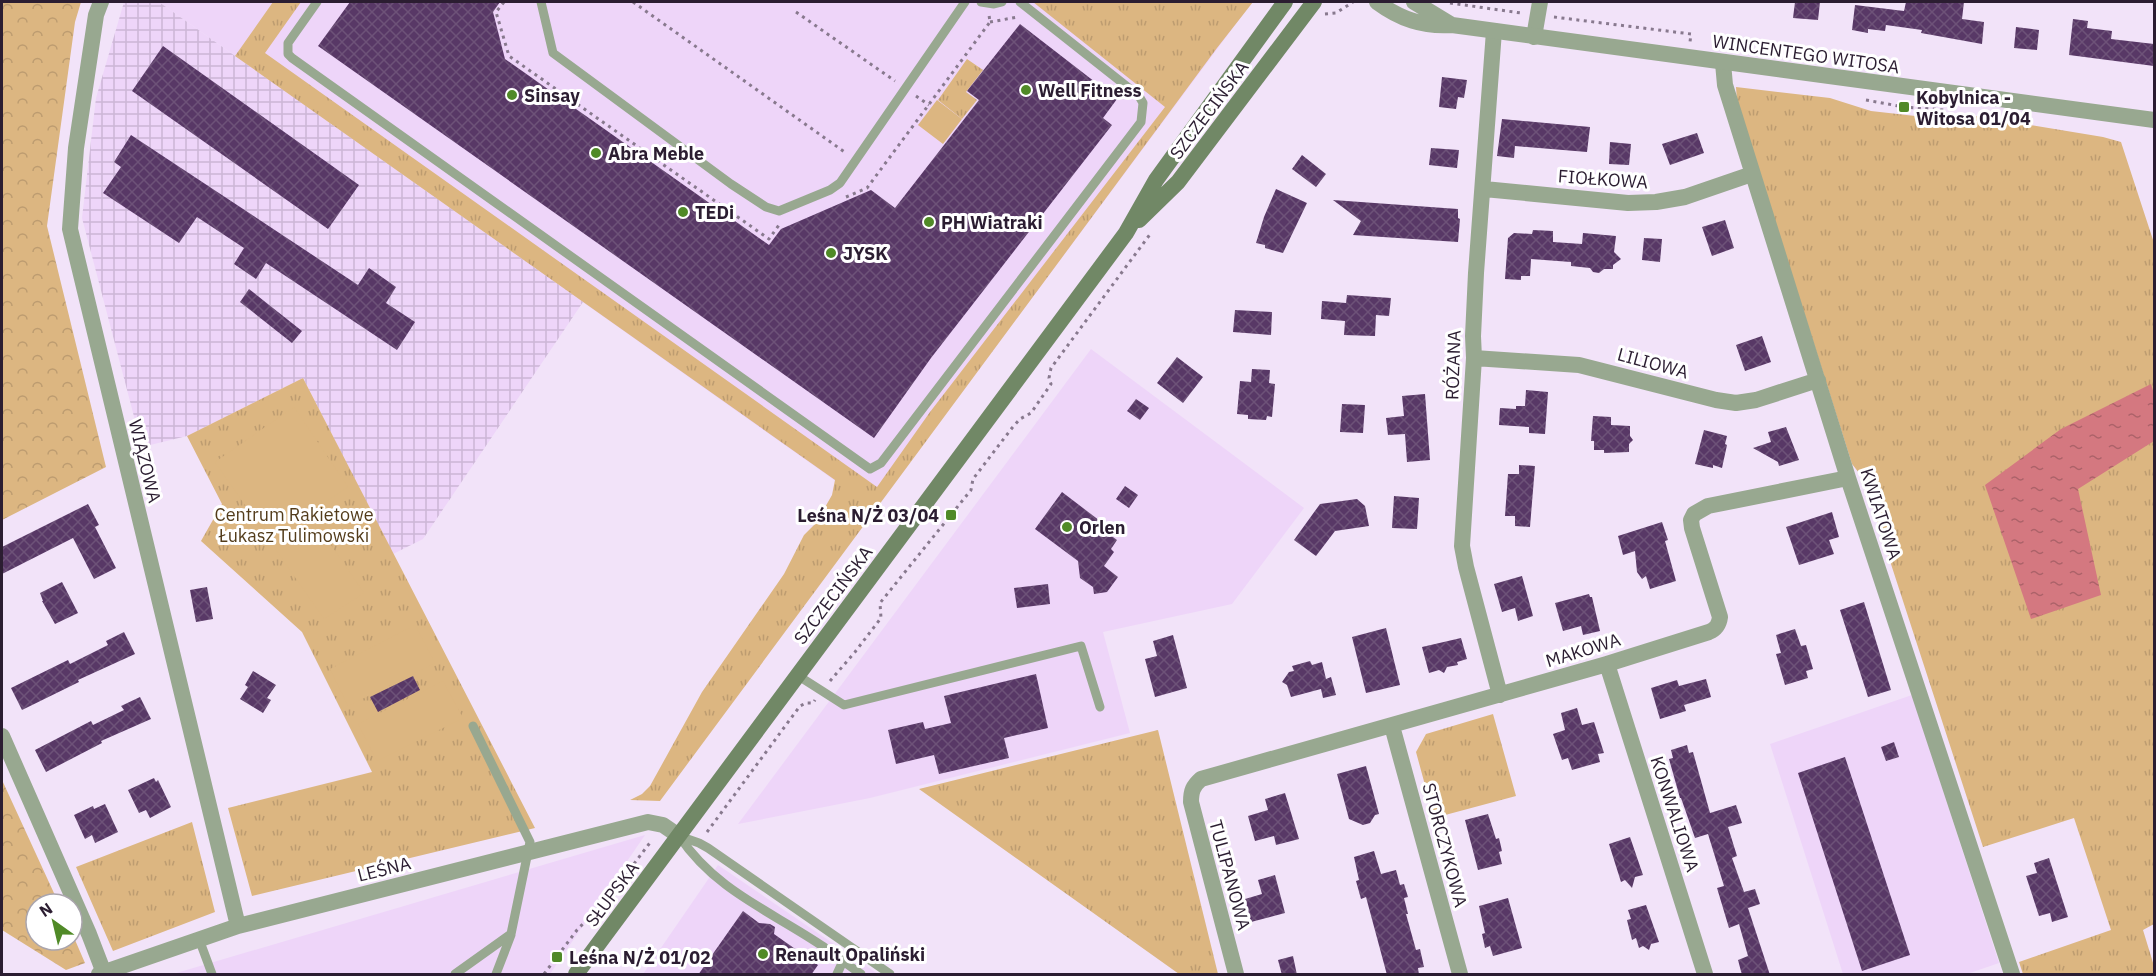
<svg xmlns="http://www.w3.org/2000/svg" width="2156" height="976" font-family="'IBM Plex Sans',sans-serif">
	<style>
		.built { fill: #eed5f9 }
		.industrial { fill: url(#industrial-grid) }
		.grass { fill: url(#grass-tufts) }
		.forest { fill: url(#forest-crowns) }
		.garden { fill: #dcb681 }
		.water { fill: url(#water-ripples) }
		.building { fill: url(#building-cross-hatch) }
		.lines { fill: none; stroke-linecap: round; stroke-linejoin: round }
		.path { stroke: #88798e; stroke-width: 3; stroke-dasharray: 3 4.5; stroke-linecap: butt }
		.service { stroke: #98a890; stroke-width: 9 }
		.minor { stroke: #98a890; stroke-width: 16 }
		.tertiary { stroke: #98a890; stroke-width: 16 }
		.secondary { stroke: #718866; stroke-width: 16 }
		.poi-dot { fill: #508a27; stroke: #fff; stroke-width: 2 }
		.labels { text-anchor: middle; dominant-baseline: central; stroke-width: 6; stroke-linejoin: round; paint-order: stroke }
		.street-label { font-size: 18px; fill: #2b1d31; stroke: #fff }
		.poi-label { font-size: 18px; font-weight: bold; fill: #2b1d31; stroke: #fff; text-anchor: start }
		.park-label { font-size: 18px; fill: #533c1b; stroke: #fff }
	</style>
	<defs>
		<pattern id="industrial-grid" width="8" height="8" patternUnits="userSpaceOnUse" patternTransform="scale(1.5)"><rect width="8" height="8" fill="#eed5f9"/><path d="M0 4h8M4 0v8" fill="none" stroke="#ccb6d6"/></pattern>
		<pattern id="grass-tufts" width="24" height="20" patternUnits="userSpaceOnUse" patternTransform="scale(1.5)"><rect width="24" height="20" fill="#dcb681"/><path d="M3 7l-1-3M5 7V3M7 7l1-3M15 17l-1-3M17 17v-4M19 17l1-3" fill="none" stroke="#bd9c70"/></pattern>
		<pattern id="forest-crowns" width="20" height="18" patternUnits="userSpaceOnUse" patternTransform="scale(1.5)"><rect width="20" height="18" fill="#dcb681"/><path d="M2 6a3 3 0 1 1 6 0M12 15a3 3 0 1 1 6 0" fill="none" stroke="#bd9c70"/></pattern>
		<pattern id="water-ripples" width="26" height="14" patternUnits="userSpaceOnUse" patternTransform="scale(1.5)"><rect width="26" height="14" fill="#d47880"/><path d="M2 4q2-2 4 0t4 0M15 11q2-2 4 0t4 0" fill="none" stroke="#ac6269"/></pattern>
		<pattern id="building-cross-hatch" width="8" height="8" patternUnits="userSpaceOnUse" patternTransform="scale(1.5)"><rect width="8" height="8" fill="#583866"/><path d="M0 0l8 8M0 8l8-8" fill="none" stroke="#6d5278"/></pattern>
	</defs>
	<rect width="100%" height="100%" fill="#f2e3f9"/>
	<path class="built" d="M159 2H1173L1247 9 875 509Z
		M1091 349 1304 508 1232 604 1103 632 1130 733 870 798 738 824Z
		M1912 695 1999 963 1967 974H1843L1770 744Z
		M645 835 550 974H173Z
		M718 865 878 974H643Z"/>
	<path class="industrial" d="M124 2H159L583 302 423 539 393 554 303 378 187 436 142 447 82 218 96 98Z"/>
	<path class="grass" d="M273 2H301L265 53 877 487 930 412 1165 107 1033 2H1253L1217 48 660 801 630 800 642 794 650 786 702 692 784 574 804 535 816 523 832 495 835 480 235 56Z
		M967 59 983 70 966 92 977 100 962 119 938 100Z
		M1736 87 1830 98 1871 111 1942 119 1969 115 2103 137 2121 142 2154 243V924L2143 930 2154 966V974H2023L2019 962 2111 930 2074 818 1983 847 1863 478 1852 464 1737 102Z
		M303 378 535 828 252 896 228 808 372 772 302 632 201 541 222 504 187 436Z
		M1493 714 1516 796 1434 818 1416 752 1426 734Z
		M1158 730 1218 974H1179L919 789Z
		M192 822 215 912 113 951 76 867Z"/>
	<path class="forest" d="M2 2H81L75 22 47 226 106 467 2 520Z
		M2 780 59 904H36V940H72V933L85 963 66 970 2 930Z"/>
	<path class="garden" d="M937 100 962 119 943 144 918 125Z
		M294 407 348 487 309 513 364 593 324 619 215 462Z
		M415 625 435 663 348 706 330 669Z
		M443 681 463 718 377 761 358 724Z"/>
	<path class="water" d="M2151 384 2154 394V441L2078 489 2101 595 2031 619 1985 485 2061 429Z"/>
	<path class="building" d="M350 2H500L493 12 505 59 769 245 781 229 871 190 895 208 979 100 967 91 1020 24 1117 99 1103 118 1112 125 931 358 874 438 318 46Z
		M1795 2H1820L1818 20 1793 18Z
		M1906 2H1964L1962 19 1984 22 1982 44 1921 33 1922 30 1886 25 1885 31 1868 29V33L1852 30 1855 5 1904 11Z
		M2073 19 2088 21 2087 28 2112 31 2111 39 2154 44V66L2069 55Z
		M2016 27 2039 30 2037 50 2014 48Z
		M163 46 359 185 328 229 132 91Z
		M1442 77 1467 80 1464 98 1458 97 1456 109 1439 107Z
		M1502 119 1590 127 1587 152 1515 146 1514 158 1497 156Z
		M1697 133 1704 153 1670 165 1662 144Z
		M131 135 358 285 369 268 396 287 386 303 415 322 397 350 266 263 256 279 234 264 244 248 197 217 179 243 103 193 121 167 114 162Z
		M1610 142 1631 144 1629 165 1609 164Z
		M1431 148 1459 150 1457 168 1429 165Z
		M1302 155 1326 174 1316 187 1292 169Z
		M1276 189 1307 203 1283 253 1265 248V245L1256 243 1264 217Z
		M1333 200 1458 209V218L1460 219 1458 242 1353 235 1361 221Z
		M1725 220 1734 248 1712 256 1702 227Z
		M1533 230 1553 231V242L1582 244 1583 233 1616 236 1614 252 1621 259 1613 265V269H1604L1599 273 1593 272 1590 268 1571 266V262L1531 259 1530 276H1521V280L1505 279 1508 238 1514 233 1532 234Z
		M1644 238 1662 239 1660 262 1642 260Z
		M249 289 302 331 292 343 240 302Z
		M1347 295 1391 298 1389 316 1376 315 1375 336 1344 335 1345 321 1321 319 1322 301 1346 303Z
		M1235 310 1272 312 1271 335 1233 332Z
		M1762 336 1771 362 1745 371 1736 345Z
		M1177 357 1203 377 1183 403 1157 383Z
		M1252 369 1270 370 1269 383 1275 384 1272 417 1267 416 1266 420 1248 419V415L1237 414 1240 381 1251 382Z
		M1526 390 1548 392 1545 434 1529 433V427L1499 425 1500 408 1516 409V406H1525Z
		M1425 394 1430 460 1407 462 1405 434 1388 435 1386 418 1404 416 1402 396Z
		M1136 399 1149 408 1140 420 1127 411Z
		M1342 404 1365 405 1363 433 1340 432Z
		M1593 416 1611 417V425L1630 426V436L1633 440 1629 444V452L1604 453V450H1594V441H1591Z
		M1786 427 1799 460 1779 466 1778 462 1753 448 1771 442 1768 432Z
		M1704 430 1727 436 1725 444 1727 445 1722 468 1713 465V468L1695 464Z
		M1519 465 1535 466 1530 527 1515 526V516H1505L1508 474H1519Z
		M1125 486 1138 495 1129 508 1116 499Z
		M1062 492 1104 524 1101 528 1117 540 1111 549 1114 552 1104 566 1118 577 1107 592 1094 594 1093 587 1080 578 1078 561 1035 529Z
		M1394 496 1419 498 1417 529 1392 528Z
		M1357 499 1365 506 1369 526 1335 531 1316 556 1294 540 1320 504Z
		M88 504 99 525 95 527 116 568 94 579 73 538 2 574V547Z
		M1832 512 1839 537 1829 540 1834 554 1799 565 1786 527Z
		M1662 522 1668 540 1665 541 1676 581 1650 589 1646 576 1642 579 1637 572 1635 551 1623 555 1618 536Z
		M1522 576 1533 616 1518 621 1515 608 1502 612 1494 584Z
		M62 582 78 613 55 624 42 601H43L40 593Z
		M1048 584 1050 604 1017 608 1014 588Z
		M207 587 213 619 196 622 190 590Z
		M1589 594 1590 597H1592L1600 631 1583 635 1581 626 1563 631 1555 603Z
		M1864 602 1891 690 1868 697 1840 610Z
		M1386 628 1400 685 1366 693 1352 637Z
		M1795 629 1801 646 1806 645 1813 669 1806 671 1808 678 1785 685 1776 654 1781 653 1776 635Z
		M124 632 135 654 78 680 79 682 22 710 11 688 68 660 70 664 108 645 106 641Z
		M1173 635 1187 688 1155 697 1145 659 1157 656 1153 641Z
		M1461 638 1467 659 1457 662 1458 665 1447 667 1444 673 1439 670 1429 673 1422 647Z
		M1310 661 1312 665 1322 662 1326 679 1331 677 1336 695 1323 698 1321 689 1291 697 1287 685 1282 682 1289 672 1294 671 1292 666Z
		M253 671 276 685 267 698 271 700 263 713 240 699 248 687 245 685Z
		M1036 674 1048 728 1004 738 1009 758 939 774 934 755 896 764 888 730 923 722 925 729 951 723 944 696Z
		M413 676 420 690 378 712 370 697Z
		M1706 679 1711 697 1684 705 1686 711 1660 719 1651 688 1677 680 1679 686Z
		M140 697 151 719 101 741 102 743 46 772 35 750 91 721 93 725 124 710 121 706Z
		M1577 708 1582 725 1594 722 1604 753 1598 754 1600 762 1572 770 1568 758 1562 760 1553 734 1565 730 1561 713Z
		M1894 742 1899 757 1886 761 1881 747Z
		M1687 745 1689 753 1693 752 1710 813 1736 805 1742 823 1728 827 1737 856 1732 858 1744 892 1755 889 1760 904 1748 908 1770 975H1742L1738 960 1748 956 1739 924 1729 928 1717 888 1724 886 1708 834 1695 838 1681 798H1680L1669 759 1673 758 1671 750Z
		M1845 757 1910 955 1862 971 1798 773Z
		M1366 766 1379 814 1375 815 1370 823 1363 825 1349 819 1337 774Z
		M154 778 156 782 158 780 171 807 150 818 146 810 139 813 128 790Z
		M1285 793 1299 839 1276 845 1274 836 1255 841 1248 816 1268 810 1265 799Z
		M105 804 118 832 95 843 92 835 85 839 74 815 93 806 94 809Z
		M1488 814 1496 839 1499 838 1502 851 1499 852 1502 864 1478 870 1465 820Z
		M1630 837 1643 875 1635 877 1632 888 1625 880 1621 882 1609 844Z
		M1374 851 1381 874 1396 870 1400 885 1404 884 1408 897 1404 898 1408 914H1406L1416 950 1420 949 1424 967 1418 968 1419 975H1387L1366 897 1361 899 1356 881 1359 880 1354 857Z
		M2049 858 2068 917 2052 922 2050 913 2039 916 2026 876 2037 873 2034 863Z
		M1275 875 1285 913 1251 922 1245 899 1262 894 1258 880Z
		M1508 898 1522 948 1493 956 1490 946 1485 948 1482 934 1485 933 1479 906Z
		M1646 905 1659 942 1651 944 1649 950 1643 946 1639 948 1636 938 1632 940 1627 920 1631 919 1628 910Z
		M743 911 759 923 770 924 775 927 774 934 818 965 811 975H698Z
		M1293 956 1297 975H1282L1278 960Z"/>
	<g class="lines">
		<path class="path" d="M504 2 496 12 509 56 769 239 779 225
			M633 2 846 153
			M1450 3 1521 13
			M796 12 895 81
			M1325 14 1336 13 1353 2
			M1554 17 1691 34 1690 42
			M990 22 1018 17
			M916 96 929 105
			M1866 100 1904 107 1945 110
			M846 197 867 188 990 22 989 15
			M830 681 855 652 881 618 880 603 971 490 973 479 1012 428 1020 419 1031 413 1051 384 1049 378 1051 368 1151 233
			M707 832 800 706 806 703H813L815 700
			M544 974 577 930 608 898 652 840"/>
		<path class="service" d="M317 2 288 43V54L292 58 870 469 881 463 1141 122 1143 103 1139 96 1020 2
			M541 2 553 53 731 184 766 207 779 211 830 190 840 183 965 2
			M981 2 994 4 1002 2
			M797 675 844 705 1081 646 1100 707
			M679 836 699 843 708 848 890 974
			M679 836C716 891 771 911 824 947 836 956 848 965 861 974
			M199 939 212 974
			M455 974 511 934 530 842 473 726
			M496 974 511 935
			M837 974 843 961"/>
		<path class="minor" d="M101 2 96 15 76 148 70 229 238 926
			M1494 31 1476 273 1473 336 1474 358 1462 546 1466 567 1500 695
			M1534 37 1540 2
			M1723 63 1725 85 1848 478 2012 974
			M1484 189 1628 203 1656 202 1685 197 1752 174
			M1474 358 1579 365 1716 400 1736 403 1756 400 1818 380
			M1607 664 1705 974
			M1392 726 1460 974
			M2 736 89 934 104 973
			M99 974 238 926 648 822 663 825 679 836
			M1236 974 1191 802C1191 791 1193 786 1201 779L1607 664 1709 632C1716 629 1719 625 1720 617L1692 528 1691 520 1694 514 1708 506 1848 478"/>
		<path class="tertiary" d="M1377 2C1400 19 1423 27 1452 25L2154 120
			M1414 2 1452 25"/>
		<path class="secondary" d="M1139 220 1178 182 1314 2
			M576 974 1126 233 1156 180 1285 2"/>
	</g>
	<g class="poi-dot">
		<circle cx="1026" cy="90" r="6"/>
		<circle cx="512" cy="95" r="6"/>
		<rect x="1898" y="101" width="12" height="12" rx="3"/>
		<circle cx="596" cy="153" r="6"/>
		<circle cx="683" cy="212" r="6"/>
		<circle cx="929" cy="222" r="6"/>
		<circle cx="831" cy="253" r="6"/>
		<rect x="945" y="509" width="12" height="12" rx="3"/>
		<circle cx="1067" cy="527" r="6"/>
		<circle cx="763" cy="954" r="6"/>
		<rect x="551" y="951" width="12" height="12" rx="3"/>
	</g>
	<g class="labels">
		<g class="street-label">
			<text transform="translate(1806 54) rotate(8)">WINCENTEGO WITOSA</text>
			<text transform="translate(1209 110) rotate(-53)">SZCZECIŃSKA</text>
			<text transform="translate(1603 179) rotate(4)">FIOŁKOWA</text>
			<text transform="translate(1653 363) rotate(15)">LILIOWA</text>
			<text transform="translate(1453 365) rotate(-88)">RÓŻANA</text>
			<text transform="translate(145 461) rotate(76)">WIĄZOWA</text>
			<text transform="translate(1881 514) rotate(72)">KWIATOWA</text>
			<text transform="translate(833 595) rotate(-53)">SZCZECIŃSKA</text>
			<text transform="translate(1583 650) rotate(-17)">MAKOWA</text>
			<text transform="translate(1675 814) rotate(72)">KONWALIOWA</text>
			<text transform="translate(1445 845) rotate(75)">STORCZYKOWA</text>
			<text transform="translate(384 869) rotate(-14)">LEŚNA</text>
			<text transform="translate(1230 875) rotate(75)">TULIPANOWA</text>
			<text transform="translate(612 894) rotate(-53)">SŁUPSKA</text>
		</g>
		<g class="poi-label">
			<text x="1038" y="90">Well Fitness</text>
			<text x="524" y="95">Sinsay</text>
			<text x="1916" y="97">Kobylnica -<tspan x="1916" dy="21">Witosa 01/04</tspan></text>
			<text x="608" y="153">Abra Meble</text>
			<text x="695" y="212">TEDi</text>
			<text x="941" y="222">PH Wiatraki</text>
			<text x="843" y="253">JYSK</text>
			<text x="939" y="515" text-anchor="end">Leśna N/Ż 03/04</text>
			<text x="1079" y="527">Orlen</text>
			<text x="775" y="954">Renault Opaliński</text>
			<text x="569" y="957">Leśna N/Ż 01/02</text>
		</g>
		<g class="park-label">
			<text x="294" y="514">Centrum Rakietowe<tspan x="294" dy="21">Łukasz Tulimowski</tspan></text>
		</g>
	</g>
	<rect width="2156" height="976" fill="none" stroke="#2b1d31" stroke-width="6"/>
	<g transform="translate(54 922) rotate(326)"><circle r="28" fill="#ffffff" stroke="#aaa5ad" stroke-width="1.5"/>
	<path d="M0-4.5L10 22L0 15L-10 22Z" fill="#508a27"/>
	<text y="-9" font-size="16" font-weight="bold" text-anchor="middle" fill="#2b1d31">N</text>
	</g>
</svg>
